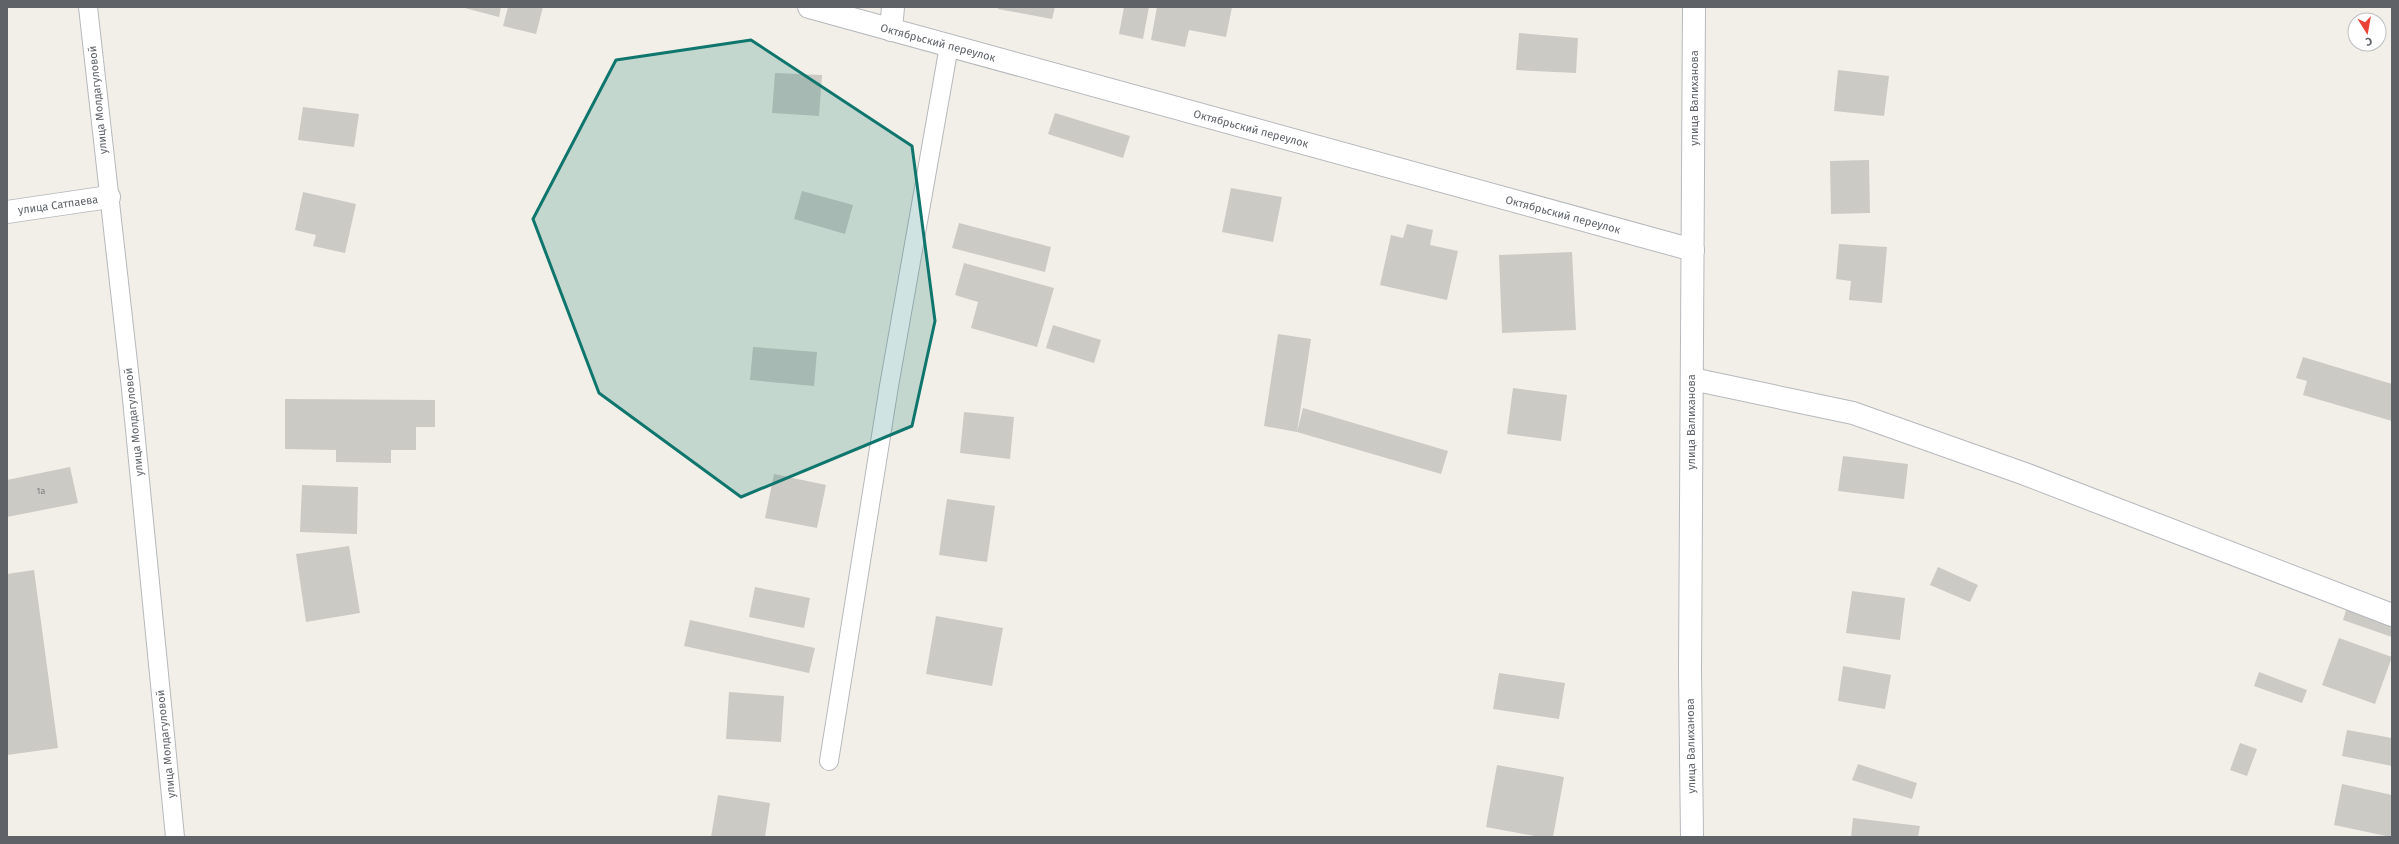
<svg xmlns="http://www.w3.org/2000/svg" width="2399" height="844" font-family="'Fira Sans',sans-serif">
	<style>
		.building { fill: #cccac5 }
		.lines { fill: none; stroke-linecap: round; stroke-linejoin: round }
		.lane-casing { stroke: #b5b8bc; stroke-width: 20 }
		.street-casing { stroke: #b5b8bc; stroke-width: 24 }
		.secondary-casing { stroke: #b6babf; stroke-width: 24 }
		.lane { stroke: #fff; stroke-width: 18 }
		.street { stroke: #fff; stroke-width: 22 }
		.secondary { stroke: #fff; stroke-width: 22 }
		.marked { fill: #0f766e; fill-opacity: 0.2; stroke: #0f766e; stroke-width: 3; stroke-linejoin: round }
		.labels { text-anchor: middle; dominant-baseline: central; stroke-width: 3; stroke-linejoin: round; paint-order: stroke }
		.number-label { font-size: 9px; fill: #7a7d7f }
		.street-label { font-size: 11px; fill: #5f6368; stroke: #fff }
	</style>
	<rect width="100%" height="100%" fill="#f1efe8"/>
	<path class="building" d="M461 7H501L499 17Z
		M508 7H543L536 34 503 26Z
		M999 7H1055L1052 19 998 9Z
		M1124 7H1149L1143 39 1119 34Z
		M1157 7H1232L1226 37 1189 30 1185 47 1151 40Z
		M1519 33 1578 38 1576 73 1516 70Z
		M1838 70 1889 76 1884 116 1834 111Z
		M775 73 822 75 819 116 772 113Z
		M303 107 359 114 354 147 298 140Z
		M1055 113 1130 136 1123 158 1048 134Z
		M1869 160 1870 213 1831 214 1830 161Z
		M1231 188 1282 197 1273 242 1222 232Z
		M802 191 853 205 845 234 794 219Z
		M303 192 356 204 345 253 313 246 316 235 295 230Z
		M959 223 1051 247 1045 272 952 248Z
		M1407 224 1433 230 1430 245 1458 251 1447 300 1380 285 1391 235 1403 238Z
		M1839 244 1887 247 1882 303 1849 300 1851 281 1836 279Z
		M1572 252 1576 330 1502 333 1499 255Z
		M964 263 1054 288 1037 347 971 328 978 302 955 295Z
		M1053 325 1101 340 1094 363 1046 348Z
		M1278 334 1311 339 1297 432 1264 426Z
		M753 347 817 352 814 386 750 380Z
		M2303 357 2392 384V421L2303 395 2307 381 2296 378Z
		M1513 388 1567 395 1561 441 1507 434Z
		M285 399 435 400V427H416V450H391V463L336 462V450L285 449Z
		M1303 408 1448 451 1441 474 1297 432Z
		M964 412 1014 417 1010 459 960 453Z
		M1843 456 1908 464 1904 499 1838 491Z
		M70 467 78 503 7 517V480Z
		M774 474 826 485 817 528 765 518Z
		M302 485 358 487 357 534 300 532Z
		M947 499 995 506 987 562 939 555Z
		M349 546 360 613 306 622 296 554Z
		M1938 567 1978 585 1970 602 1930 585Z
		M34 570 58 748 7 755V574Z
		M755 587 810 598 804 628 749 617Z
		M1852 591 1905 598 1900 640 1846 633Z
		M2347 607 2392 622V637L2343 620Z
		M936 616 1003 628 992 686 926 674Z
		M690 620 815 648 809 673 684 646Z
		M2339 638 2392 657 2375 704 2322 685Z
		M1843 666 1891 675 1885 709 1838 701Z
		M2259 672 2307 690 2302 703 2254 686Z
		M1499 673 1565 683 1559 719 1493 709Z
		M729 692 784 696 781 742 726 739Z
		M2347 730 2392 738V766L2342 756Z
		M2240 743 2257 749 2247 776 2230 770Z
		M1858 764 1917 783 1912 799 1852 780Z
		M1497 765 1564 777 1553 837H1540L1486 827Z
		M2342 784 2392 795 2391 837 2334 825Z
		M718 795 770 803 765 837H711Z
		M1853 818 1920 826 1918 837H1851Z"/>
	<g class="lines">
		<g class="lane-casing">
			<path id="lane" d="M88 7 131 389 175 837
				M829 761 889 386 949 46"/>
		</g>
		<g class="street-casing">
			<path id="street" d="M809 7 1693 250
				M891 30 893 7
				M7 212 109 197
				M1692 379 1853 413 2025 474 2392 615"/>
		</g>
		<g class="secondary-casing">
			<path id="secondary" d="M1692 837 1690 671 1694 7"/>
		</g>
		<use href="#lane" class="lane"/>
		<use href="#street" class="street"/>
		<use href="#secondary" class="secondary"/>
	</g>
	<path class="marked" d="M751 40 912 146 935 321 912 426 741 497 599 393 533 219 616 60Z"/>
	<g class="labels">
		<g class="number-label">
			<text x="41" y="491">1а</text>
		</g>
		<g class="street-label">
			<text transform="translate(938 43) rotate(15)">Октябрьский переулок</text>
			<text transform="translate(1694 98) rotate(-90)">улица Валиханова</text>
			<text transform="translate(98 100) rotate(-96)">улица Молдагуловой</text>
			<text transform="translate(1251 129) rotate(15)">Октябрьский переулок</text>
			<text transform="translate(58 205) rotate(-8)">улица Сатпаева</text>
			<text transform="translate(1563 215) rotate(15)">Октябрьский переулок</text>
			<text transform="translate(134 422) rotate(-96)">улица Молдагуловой</text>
			<text transform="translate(1691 422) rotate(-90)">улица Валиханова</text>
			<text transform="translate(166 744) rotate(-96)">улица Молдагуловой</text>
			<text transform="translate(1691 746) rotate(-91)">улица Валиханова</text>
		</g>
	</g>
	<rect width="2399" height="844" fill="none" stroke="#5f6368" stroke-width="16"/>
	<g transform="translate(2367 32) rotate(169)"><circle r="19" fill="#ffffff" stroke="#bfc1c3"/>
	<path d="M0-3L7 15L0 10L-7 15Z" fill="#ea4335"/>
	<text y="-6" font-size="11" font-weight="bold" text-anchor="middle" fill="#5f6368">С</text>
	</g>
</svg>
